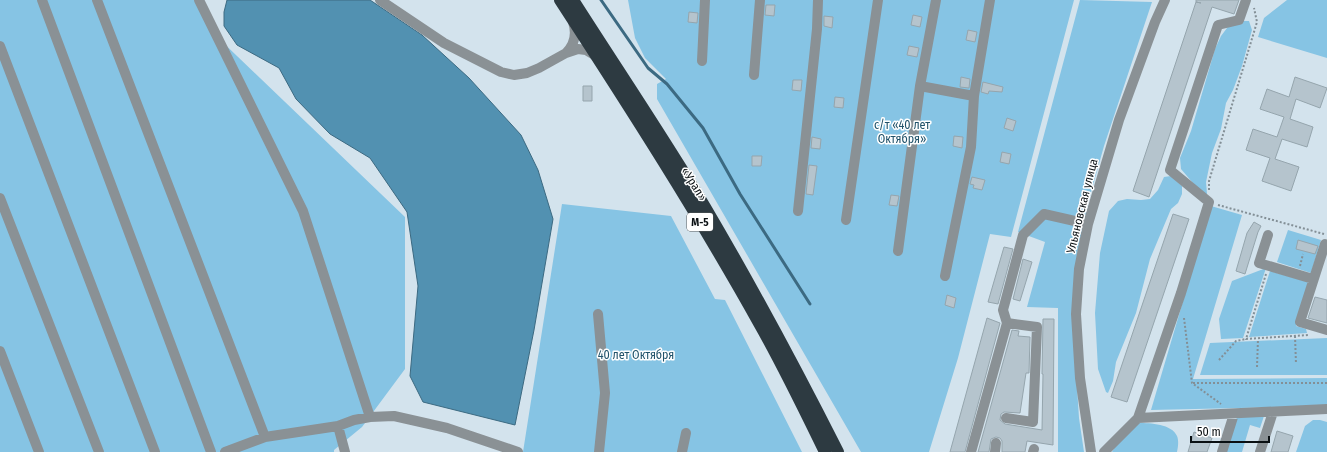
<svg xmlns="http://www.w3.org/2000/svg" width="1327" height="452" font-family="'Fira Sans Condensed',sans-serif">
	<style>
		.green { fill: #86c4e4 }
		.water { fill: #5291b1; stroke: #3c6a82 }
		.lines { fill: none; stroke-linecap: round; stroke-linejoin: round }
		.stream { stroke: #3c6a82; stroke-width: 3 }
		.building { fill: #b5c4cd; stroke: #95a5ad }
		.path { stroke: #838f96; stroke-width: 2; stroke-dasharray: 2 2; stroke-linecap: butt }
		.minor { stroke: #8a9195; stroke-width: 10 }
		.highway { stroke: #2d3a41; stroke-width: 12 }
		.labels { text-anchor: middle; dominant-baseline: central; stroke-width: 3; stroke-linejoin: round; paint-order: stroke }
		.shield { fill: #fff; stroke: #54585a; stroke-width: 1 }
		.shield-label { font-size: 11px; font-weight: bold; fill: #0a1013 }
		.park-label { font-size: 12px; fill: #20526a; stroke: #fff }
		.street-label { font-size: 12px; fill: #0a1013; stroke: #fff }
	</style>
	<rect width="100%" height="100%" fill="#d3e3ed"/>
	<path class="green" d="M0 0H196L212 32 405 217V369L362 427 334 450V452H0Z
		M628 0H1074L1011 237 990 234 958 358 929 452H861L657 99V84L666 79 645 58 635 38Z
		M1080 0 1152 2 1104 146 1086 210 1072 309 1079 418 1084 452H1058V308L1027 307 1045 242 1018 232Z
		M1287 0H1327V58L1258 37 1264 18Z
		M1244 21H1249L1252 30 1242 66 1233 90 1226 103 1221 129 1212 153 1206 182 1207 194 1204 196 1181 169 1180 158 1191 131 1215 49 1221 36 1230 24Z
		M1171 176 1182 186V194L1178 203 1171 209 1150 259 1136 313 1116 362 1113 381 1108 393 1106 392 1098 369 1095 313 1100 253 1109 211 1118 201 1127 199 1141 200 1150 199 1158 190 1164 177Z
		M562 204 671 216 715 299 725 300 802 452H523Z
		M1211 206 1242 215 1193 379 1327 378V406L1151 410Z
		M1288 230 1321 240 1311 273 1277 262Z
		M1266 268 1243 338 1221 339 1219 319 1232 281Z
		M1270 271 1308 282 1296 326 1306 329 1307 333 1249 337Z
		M1327 338V375H1200L1210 343Z
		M1264 416 1260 428 1250 425 1242 452H1226L1237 417Z
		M1313 420H1320L1327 422V452H1296L1305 426Z
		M1139 423C1150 423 1172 424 1177 436 1179 441 1178 447 1177 452H1112L1119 440Z"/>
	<path class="water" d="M227 0H370L422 35 469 78 521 135 538 170 553 219 534 330 515 425 423 402 410 376 418 286 407 212 370 158 330 134 296 99 279 68 237 45 224 26V12Z"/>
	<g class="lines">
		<path class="stream" d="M601 0 648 68 667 84 703 128 740 194 810 304"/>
	</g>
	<path class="building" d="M1196 0H1239L1234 14 1212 7 1149 197 1133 191 1196 2 1201 3 1196 2Z
		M766 5H775L774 16 765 15Z
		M689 12 698 13 697 23 688 22Z
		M913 15 922 17 920 27 911 25Z
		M824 16 833 17 832 28 824 26Z
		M968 30 977 32 975 42 966 40Z
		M909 46 919 48 917 57 907 55Z
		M961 77 970 79 969 88 960 87Z
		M1295 77 1327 88 1320 108 1296 99 1290 119 1313 127 1307 147 1282 139 1275 159 1299 167 1291 191 1262 181 1270 158 1246 150 1253 129 1277 137 1284 117 1260 109 1267 89 1289 97Z
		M793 80H802L801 91 792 90Z
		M983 82 1003 87 1002 92 989 91 988 94 981 92Z
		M583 86H592V101H583Z
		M835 97 844 98 843 108 834 107Z
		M1007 118 1016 121 1013 131 1004 128Z
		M954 136 963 137 962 148 953 146Z
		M812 137 821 139 820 149 811 148Z
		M1002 152 1011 154 1009 164 1000 162Z
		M752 156H762L761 166H752Z
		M809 165 817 166 813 195 806 194Z
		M972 177 985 180 982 190 973 188 974 185 970 184Z
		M891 195 899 196 897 206 889 205Z
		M1173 214 1189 219 1127 402 1111 397Z
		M1254 222 1261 226 1258 232 1245 274 1236 271 1247 233Z
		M1298 240 1318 246 1315 254 1296 249Z
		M1004 247 1013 249 998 304 988 302Z
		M1023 259 1032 262 1020 301 1013 299Z
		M947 295 956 298 954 308 945 305Z
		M1315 297 1327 300V323L1308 318Z
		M987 318 1000 323 965 452H950Z
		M1043 319H1054L1053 445 1027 441 1025 452H1002V441L1000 438 996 437 991 439 989 452H978L1012 330 1019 331 1018 336 1030 337 1029 373H1026L1020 413 1004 412 1001 414 1000 420 1005 424 1042 430 1043 374H1042Z
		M1277 431 1293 436 1288 452H1271Z
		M1194 432 1212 438 1207 452H1188Z"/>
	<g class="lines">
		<path class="path" d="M1209 190V181L1257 22 1254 8
			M1218 205 1324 234
			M1300 266 1303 254
			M1266 274 1246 339 1308 335
			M1184 318 1192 383 1221 404
			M1295 336 1296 364
			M1219 360 1236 341 1246 339
			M1257 367 1258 339
			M1193 383H1327"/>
		<path class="minor" d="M42 0 211 452
			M97 0 265 437
			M199 0 303 211 370 417
			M380 0 444 43 501 72 514 75 527 73 539 68 566 53 578 49 586 50 596 56
			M0 46 155 452
			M566 53C575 44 577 34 573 22
			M702 61 705 0
			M754 75 760 0
			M920 86 974 96
			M0 198 99 452
			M798 211 817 29 818 0
			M846 220 878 0
			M1268 235 1259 263 1313 279
			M1327 245 1325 244 1300 322 1327 330
			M898 251 920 86 936 0
			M945 276 971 147 974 96 990 0
			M598 314 605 393 599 452
			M0 351 39 452
			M1006 418 1033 422 1037 327 1007 323
			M1138 418 1181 293 1209 202 1170 170 1218 25 1239 20 1246 0
			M338 426 345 452
			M225 452 265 437 338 426 354 420 370 417 394 416 447 428 518 452
			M682 452 686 433
			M971 452 1007 323 1003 310 1023 235 1044 214 1088 224
			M995 452 996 443
			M1033 452 1034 449
			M1091 452 1080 378 1076 314 1079 269 1088 224 1119 120 1155 22 1165 0
			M1104 452 1138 418 1327 409
			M1222 452 1234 414
			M1260 452 1273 412"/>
		<path class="highway" d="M560 0C629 106 697 212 759 323 783 365 804 409 825 452
			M573 0C617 69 663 137 705 207 752 287 796 369 838 452"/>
	</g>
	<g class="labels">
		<rect class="shield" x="687" y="213" width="26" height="18" rx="3"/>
		<g class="shield-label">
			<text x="700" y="222">М-5</text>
		</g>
		<g class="park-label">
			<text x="902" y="125">с/т «40 лет<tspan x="902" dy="14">Октября»</tspan></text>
			<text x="636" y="355">40 лет Октября</text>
		</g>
		<g class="street-label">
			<text transform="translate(694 184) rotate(58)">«Урал»</text>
			<text transform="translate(1082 206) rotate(-76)">Ульяновская улица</text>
		</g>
	</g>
	<path d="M1191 436v6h78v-6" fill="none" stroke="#0a1013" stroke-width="2"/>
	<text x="1197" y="436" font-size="12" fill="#0a1013" stroke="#ffffff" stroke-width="3" paint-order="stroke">50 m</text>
</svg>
